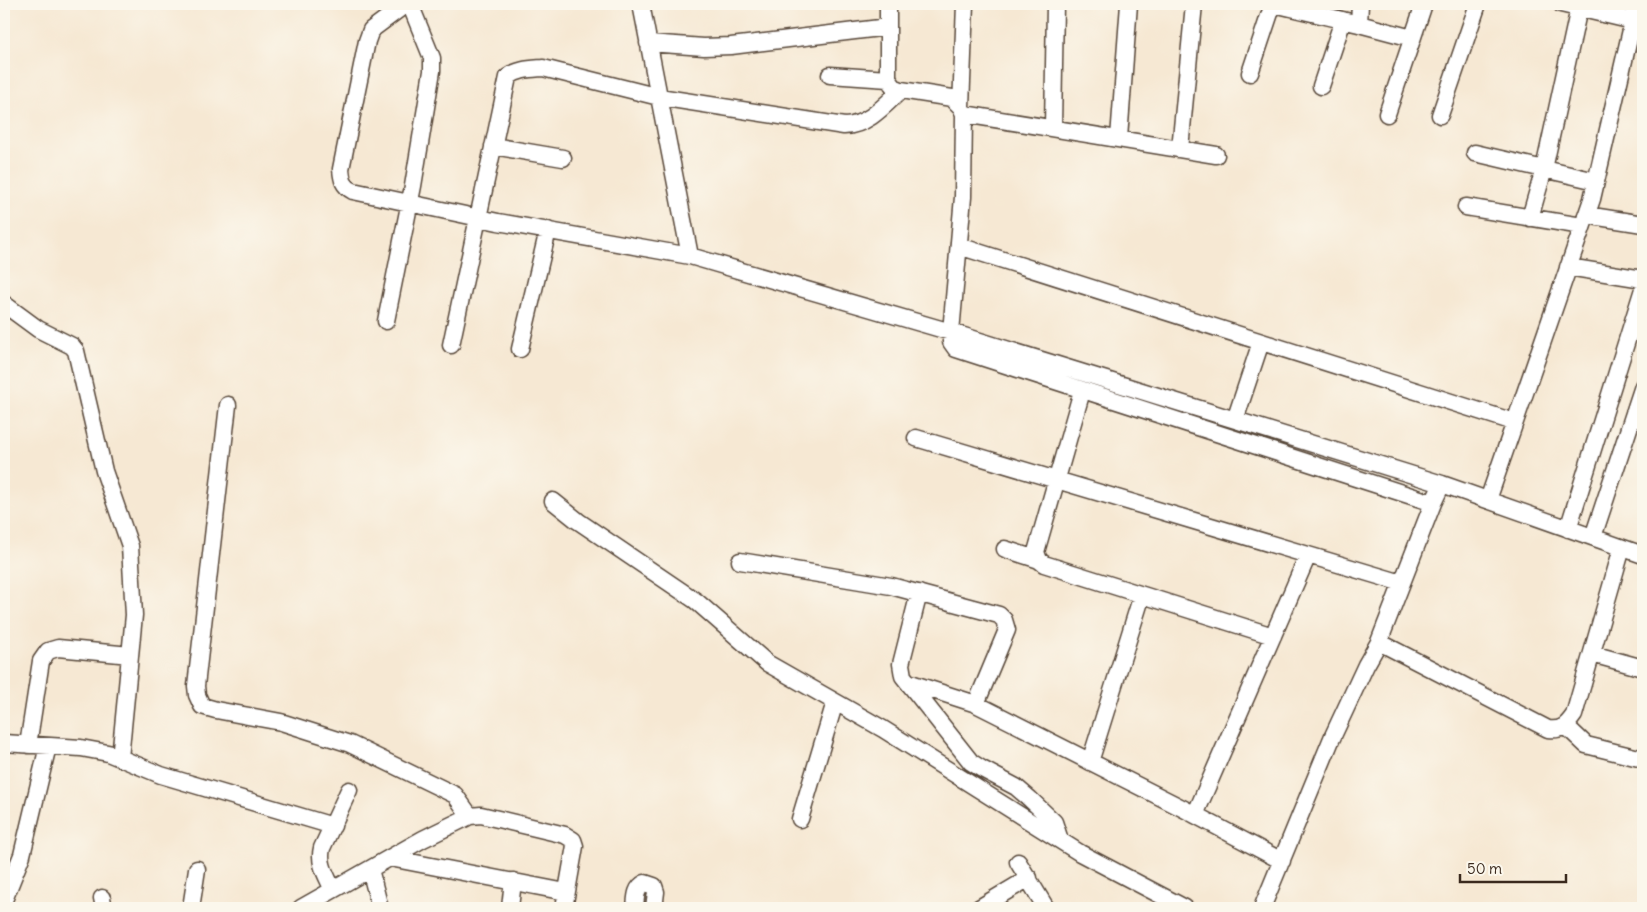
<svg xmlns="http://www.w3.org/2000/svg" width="1647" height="912" font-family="Delius,sans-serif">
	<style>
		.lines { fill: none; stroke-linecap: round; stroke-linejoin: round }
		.minor-casing { stroke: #574639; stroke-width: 19 }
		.minor { stroke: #fff; stroke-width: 16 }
	</style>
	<rect width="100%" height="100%" fill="#fbf7ec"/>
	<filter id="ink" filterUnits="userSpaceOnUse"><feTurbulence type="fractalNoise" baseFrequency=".02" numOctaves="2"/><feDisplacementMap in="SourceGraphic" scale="10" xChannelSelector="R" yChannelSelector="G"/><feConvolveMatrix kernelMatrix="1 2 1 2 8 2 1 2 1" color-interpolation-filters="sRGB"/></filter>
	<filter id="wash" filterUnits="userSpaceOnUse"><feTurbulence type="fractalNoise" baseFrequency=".0096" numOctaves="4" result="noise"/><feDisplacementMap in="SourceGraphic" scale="20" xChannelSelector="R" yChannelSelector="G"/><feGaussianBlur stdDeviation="1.12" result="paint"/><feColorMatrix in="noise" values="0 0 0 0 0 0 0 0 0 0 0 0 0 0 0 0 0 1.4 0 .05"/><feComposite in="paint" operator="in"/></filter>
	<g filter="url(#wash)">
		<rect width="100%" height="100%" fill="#f6e8d3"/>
	</g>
	<g filter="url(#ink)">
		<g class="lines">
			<g class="minor-casing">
				<path id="minor" d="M406 4 371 30 367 41 341 169C342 180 343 186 353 191L498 222 690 256 951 332 1442 484
					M641 4 690 256
					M888 4V79L894 87 901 90 952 98 961 107 964 114 963 197 951 332V342L956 349 1433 503
					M1274 4 1359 24 1412 38
					M1561 4 1633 21
					M1359 24 1360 4
					M648 43 704 47 731 46 888 27
					M1250 73 1273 4
					M830 75 888 79
					M1321 86 1343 20
					M961 107 965 4
					M964 114 1216 155
					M1387 114 1424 4
					M1440 115 1478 4
					M1053 128 1055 4
					M1119 138 1129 4
					M493 146 563 158
					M1180 149 1194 4
					M1475 153 1596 181
					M1466 207 1582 226
					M1586 215 1643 224
					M1530 218 1544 169 1579 8
					M959 246 1514 422
					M1568 267 1643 279
					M4 304 38 329 72 346 76 351 104 471 130 546 134 615 120 758
					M386 321 413 186 432 71V58L410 4
					M451 345 508 77C518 69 531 69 543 68L659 97 844 126C868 125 884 106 901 90
					M520 349 548 230
					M1082 391 1036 552 1039 560 1044 564 1273 636
					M228 405 196 686 197 695 202 706 216 710 281 722 350 744 455 795 470 816
					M1235 420 1261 342
					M916 438 1402 583
					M1488 500 1592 199 1637 4
					M553 501 578 521 696 601 767 663 883 729 1080 853 1185 908
					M1568 529 1643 289
					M1593 537 1643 386
					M1005 549 1039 560
					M740 561 891 586 999 615 1004 620 1007 630 976 704
					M919 593 901 664 903 676 971 762 982 769 1016 787 1030 799 1054 822 1060 840
					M1379 642 1548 729C1562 731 1567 725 1574 715L1622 548
					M1592 654 1643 668
					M908 682 976 704 1184 809 1282 861
					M1566 726 1586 745 1643 759
					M4 743 81 748 108 753 161 775 333 826
					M28 745 41 661 48 651 58 648 130 655
					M1090 762 1142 595
					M1195 815 1308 555
					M800 819 835 702
					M390 858 566 892
					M1018 862 1046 908
					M370 869 380 908
					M333 890C327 876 318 864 322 848L349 790
					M102 898 104 908
					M4 900 22 855 48 746
					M191 908 197 869
					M301 908 423 839 470 816 481 815 565 835 573 840 575 846 564 908
					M510 908 513 881
					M635 908C636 898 635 888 645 883L654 886 656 892 654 908
					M979 908 1029 878
					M1262 908 1332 738 1366 665 1379 642 1433 503 1442 484 1643 555"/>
			</g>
			<use href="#minor" class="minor"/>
		</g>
	</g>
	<rect width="1647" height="912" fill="none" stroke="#fbf7ec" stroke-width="20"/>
	<path d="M1460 874v8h106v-8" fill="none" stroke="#3b2a1e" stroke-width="2.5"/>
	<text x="1467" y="874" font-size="15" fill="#3b2a1e" stroke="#fbf7ec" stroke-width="4" paint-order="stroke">50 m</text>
</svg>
